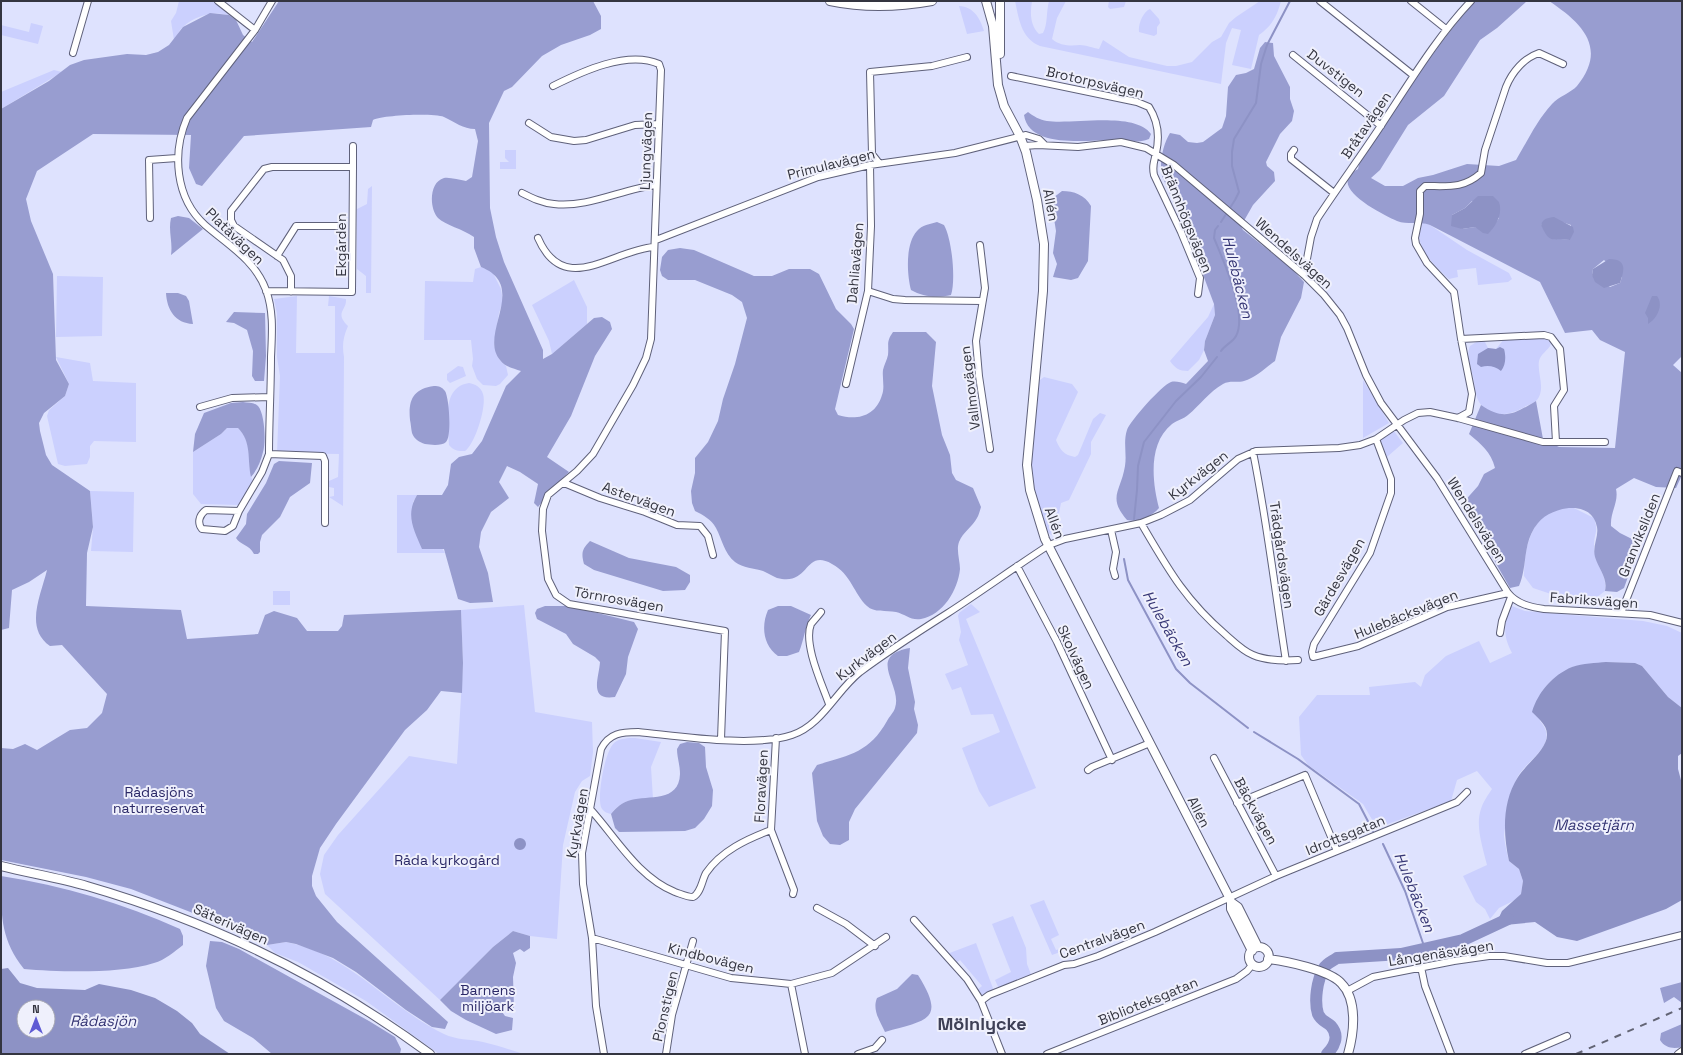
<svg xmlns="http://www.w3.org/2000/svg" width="1683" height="1055" font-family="'Space Grotesk',sans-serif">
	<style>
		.green { fill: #cbd0fe }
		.forest { fill: #989dd0; fill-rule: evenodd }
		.water { fill: #8d92c5; fill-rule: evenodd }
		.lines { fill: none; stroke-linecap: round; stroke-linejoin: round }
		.stream { stroke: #8d92c5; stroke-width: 2 }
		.river { stroke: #8d92c5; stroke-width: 12 }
		.minor-casing { stroke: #5f617a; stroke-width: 8 }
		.tertiary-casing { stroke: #5f617a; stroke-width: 10 }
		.minor { stroke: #fff; stroke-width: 6 }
		.tertiary { stroke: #fff; stroke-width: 8 }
		.rail { stroke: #626474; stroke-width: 2; stroke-dasharray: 7 7; stroke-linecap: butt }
		.labels { text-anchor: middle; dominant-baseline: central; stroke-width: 4; stroke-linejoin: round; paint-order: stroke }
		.street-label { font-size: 14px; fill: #343540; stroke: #eff0fc }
		.park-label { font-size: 14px; fill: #2b2967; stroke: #eff0fc }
		.water-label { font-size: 15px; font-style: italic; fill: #363675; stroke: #eff0fc }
		.district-label { font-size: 18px; font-weight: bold; fill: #3e4056; stroke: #eff0fc }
	</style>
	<rect width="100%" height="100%" fill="#dee2fe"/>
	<path class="green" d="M179 1H213L229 15C213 11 196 15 183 27 179 30 177 36 174 40L171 21 176 13Z
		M1015 1H1032C1030 13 1030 25 1039 34L1043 33C1048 24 1046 12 1049 1H1066L1057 18 1052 39C1060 46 1071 46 1080 45 1086 45 1093 48 1099 49L1103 40 1129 57 1167 66H1176L1192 62 1212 42 1221 37 1229 23 1236 17 1260 1H1281C1277 16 1272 26 1259 35L1251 69 1232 65 1241 30 1232 28 1226 43 1221 84 1040 46C1021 38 1019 19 1015 1Z
		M1109 1H1126L1124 7 1110 9 1108 7Z
		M959 6C974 7 980 18 984 31L967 34Z
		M1150 9 1159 19 1160 23 1157 27V34L1154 36 1139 32C1138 24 1143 12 1150 9Z
		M31 23 43 26 38 44 1 35V25L29 32Z
		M54 70 62 72 1 109V92Z
		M505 150H516V169H500V162H509L505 158Z
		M372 186 371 293H366V276L357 269V209L367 204 368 189Z
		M1421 222 1430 225 1467 250 1509 273 1512 279 1508 282 1478 285 1476 268 1457 270 1458 277 1449 279C1433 264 1412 245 1421 222Z
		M481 267 492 271 501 289 503 301 499 313 494 345 499 359 506 366 508 375 500 384 496 386 483 385 477 379 472 366 473 359 471 340H424L425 281 473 282 475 269Z
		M57 276 103 277 102 336 56 337Z
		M574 280 587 307V324L552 354 549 341 532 305Z
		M297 296 296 353H335V306H328L329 296 346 299C347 311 334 312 348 326 343 337 342 346 344 357L343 506 329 497 334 496V488L329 487V481L338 477 339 454 277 453 280 376 277 357V314L274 299Z
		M1214 304 1215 315 1205 341 1204 350 1199 360 1188 371C1179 371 1175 368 1170 361L1208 317Z
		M1545 338 1549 340 1551 344C1548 351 1541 353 1539 361 1537 374 1546 388 1537 400 1534 403 1530 404 1526 406 1512 415 1494 419 1481 405 1475 398 1475 385 1473 376 1470 366 1466 356 1470 346L1478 341 1485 342 1488 348 1496 349 1504 339Z
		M56 357 90 363 93 381 136 383V442L94 441 90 446V457L87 464 65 466 58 464 47 416 49 410 65 396 69 384Z
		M458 366 463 367 466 376 450 383 447 380V374Z
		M1044 377 1072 384 1078 392 1056 440C1060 450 1064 455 1075 457L1078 455 1093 419 1100 413 1106 415 1091 442V454L1069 500 1061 503 1055 533 1053 536C1046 533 1045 525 1042 518 1025 473 1034 432 1038 386L1040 380Z
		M1363 380 1389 423 1363 438Z
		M469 383C475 384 481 387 483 394 487 406 475 444 465 451 458 451 454 451 449 445 448 424 441 387 469 383Z
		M227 428H238C255 445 245 462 253 482L244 500 239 505 201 504 193 494V452L221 434Z
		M1393 430 1403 443 1387 457 1380 439Z
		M90 491 134 492 133 552 91 551 93 527Z
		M397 495H417L413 502 445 553H397Z
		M1574 508 1594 518C1599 533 1594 532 1594 546 1593 562 1608 575 1605 591L1597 597H1560L1533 588 1524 576C1524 552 1530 515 1559 509 1564 507 1569 508 1574 508Z
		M273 591H290V605H273Z
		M971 604 980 612 966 619 1036 788 989 807 979 791 962 748 1000 732 993 714 971 715 961 687 952 690 945 674 968 665 959 640 961 632 958 616 959 613Z
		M524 605 535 712 592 722 593 752 590 776 582 781 575 792 563 845 557 939 530 936 513 931 493 947 440 1000 325 894 320 874 324 855 338 835 409 756 457 764 463 663 461 610Z
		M1509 605 1525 611 1643 621 1667 626 1682 633V708L1668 697 1642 666 1635 663 1606 662 1572 667 1551 681 1542 691 1540 721C1560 744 1529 758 1518 776 1515 782 1504 830 1504 836 1505 845 1507 853 1509 861L1519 869 1523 881 1521 894 1515 900 1499 908 1490 919 1485 909 1476 902 1463 876 1487 865C1483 848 1475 826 1481 809 1483 802 1488 795 1492 789L1477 771 1457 780 1451 801 1377 828 1363 804 1308 765 1301 755 1299 717 1317 695H1370L1369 687 1415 682 1421 687 1425 675 1446 656 1479 641 1490 663 1512 653C1502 634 1505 626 1509 605Z
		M635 738 661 742 651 767 653 799C636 798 621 800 611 814 606 813 603 811 601 807 597 795 605 751 614 743 620 738 628 738 635 738Z
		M1044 900 1059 935 1051 939 1056 950 1063 948V951L1052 955 1030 905Z
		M1013 916 1026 948 1027 964 1032 977 1000 991 995 980 1011 972 992 924Z
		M286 942C350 954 388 1007 444 1034 456 1040 470 1039 483 1042 497 1045 510 1050 524 1054H439L366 1001 298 962 275 953 267 945Z
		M976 943 994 991 983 996 977 990 982 986 960 960 955 964 947 954Z"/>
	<path class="forest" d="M279 1H593L601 16V29L590 35 561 45 542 56 512 87 504 91 489 123 490 208 496 237 504 262 543 350V359L552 354 594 318 602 317 610 322 612 329 595 356 571 416 547 457 569 472 555 486 538 507 534 503 538 484 520 472 507 466 499 482 509 498 491 512 481 532 479 547 488 573 493 602 470 603 458 599 444 549H422C414 530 405 515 417 495H442L448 485 451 464 459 457 472 454 482 441 506 386 521 371C513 368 505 367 500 360 478 334 529 286 481 267L474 248V237C463 229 445 225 438 218 429 208 429 182 444 178 450 177 459 180 466 181L472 177 478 141 475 129C463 129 455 122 444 117 433 113 384 115 373 120L371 127 244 136 202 186 196 184 189 168 191 135 93 134 37 171 26 199 31 221 53 274 56 360 69 384 65 396 44 413 39 423 40 431 46 455 52 465 90 491 93 527 87 553 86 606 181 610 187 639 258 634 265 615 274 611 297 618 307 631H338L342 626 344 615 461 610 463 663 462 693 441 691 427 710 405 730 336 824 320 848 312 876V886L316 896 337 922 448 1022 445 1029 432 1027 406 1010 356 972 333 958 296 944 286 942 267 945 247 934 131 889 86 877 1 860V748L13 749 25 744 37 750 70 730 87 728 102 713 107 694 62 645 50 646C24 628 41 595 47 570L29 582 12 590 9 628 1 630V109L49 81 70 65 84 60 127 54 146 55 158 52 169 45 183 27 210 13 229 15 236 20 243 35 252 42Z
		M1475 1H1527L1497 28 1480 40 1444 96 1408 125 1380 170 1371 178 1385 186H1403L1418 178 1433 175 1467 164 1499 166 1516 160C1527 142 1537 120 1552 104 1558 97 1572 92 1577 86 1608 48 1582 23 1549 1H1682V356L1673 365 1682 373V475L1676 488 1656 487 1634 478 1616 489C1619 502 1610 512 1611 526L1620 533 1632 539 1634 560 1624 588 1617 592 1605 591C1608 578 1599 570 1595 557 1592 546 1599 537 1597 527 1592 499 1552 506 1538 523 1522 542 1528 565 1519 586L1510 588 1462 504 1478 486 1484 474 1495 468C1491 452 1481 444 1469 434L1481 405C1504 421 1514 414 1536 401L1543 439 1559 447 1615 448 1625 352 1600 340 1592 330 1565 333 1540 282 1430 225C1419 221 1407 225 1397 221 1382 214 1324 186 1358 169L1360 160C1396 105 1432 51 1475 1ZM1472 201 1499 218 1490 231 1475 227 1462 229 1452 215 1465 208ZM1562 222 1571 225 1570 240C1558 239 1547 237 1541 224ZM1604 260 1622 277 1620 283 1610 287 1592 275 1593 269Z
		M1265 42 1273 43 1274 56 1290 87V99L1294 111 1292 121 1280 134 1266 162 1267 166 1274 172 1275 181 1253 205 1241 226 1243 230 1291 268 1304 282 1301 298 1281 337 1275 361C1265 368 1255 378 1244 381 1236 383 1230 380 1223 384 1209 392 1200 405 1188 415 1184 419 1177 420 1172 424 1148 443 1152 482 1159 508 1151 517 1139 523 1127 520 1107 497 1121 491 1125 466 1127 454 1123 442 1127 430 1130 421 1162 385 1171 382 1175 381 1181 382 1186 384L1208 361 1204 350 1205 341 1215 315 1214 304 1187 232 1162 176C1159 163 1163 144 1170 133L1180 135 1188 142 1197 143 1203 142 1222 128 1226 116 1228 87 1236 75 1246 73 1254 69 1260 48Z
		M1028 112C1033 116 1040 120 1047 121 1072 125 1134 111 1151 134L1149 139C1136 144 1126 140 1112 140 1088 140 1029 149 1024 115Z
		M1062 191C1074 191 1085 195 1091 206L1088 261 1078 278 1071 280 1053 277 1057 264 1053 253 1056 231 1052 206 1053 198Z
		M178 216 189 218 203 229 171 255C173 242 168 231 171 218Z
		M937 222 944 225C952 239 956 280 951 295 937 298 923 297 911 290 907 275 905 244 917 231 922 225 930 224 937 222Z
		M680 248 694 250 754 276H772L789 269H810L819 274 836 309 851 324 854 329 835 409 838 415C857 421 876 416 882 395 885 387 882 378 883 370 884 365 887 360 888 355 889 344 886 342 893 332H926L936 342 932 386 942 435 950 455 952 473 956 480 973 488 981 507C980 510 979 515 977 518 972 527 963 532 959 542 956 550 960 561 960 569 958 590 943 615 921 619 911 621 905 614 896 612 886 610 874 613 867 606 854 594 851 574 832 564 804 548 810 587 777 578 772 576 768 573 763 571 754 568 743 568 735 562 724 553 722 539 716 528 711 519 703 515 695 511L692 503 691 491 695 473V458L708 442 718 421 723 399 735 364 747 318 742 302 732 295 695 280H668L662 276 660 270 662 257 668 250Z
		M166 293H178L186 296 189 301 193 324C175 323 167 310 166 293Z
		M234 312 265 313 266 356 264 381H255L252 376 253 351 247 330 234 323 226 322Z
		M434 386C439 386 442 387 445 391 449 397 452 436 446 442 442 446 431 445 425 444 419 442 414 439 412 433 411 429 411 424 410 420 408 400 413 389 434 386Z
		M243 402C248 403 254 402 258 406 265 414 266 443 263 452 261 461 257 470 251 477 247 459 252 442 238 428H227L221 434 193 452 195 434 204 413 231 403Z
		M279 461 312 463 310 483 290 497 280 517 262 535 260 542V552L258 554H254C249 544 240 545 236 538L246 524 247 514 266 483 274 464Z
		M590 541 629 558 676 567 690 575V582L685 590 663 591 594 570 584 564C581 553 582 549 590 541Z
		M545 606H569L634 622 638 629 628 657 626 674 615 697C588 701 599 678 600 662L595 657 573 644 566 634 537 619 535 613 537 609Z
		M778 606H791L811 615C805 627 804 640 799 652L787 656H778C763 645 761 626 768 610Z
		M910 648 908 668 915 702 914 709 918 725 917 733 855 809 849 822V840L840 845 830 844 823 836 817 821 812 773 817 765C849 755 869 753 887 721 889 717 894 712 895 708 903 685 865 656 910 648Z
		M687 742 699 743 705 747 706 767 713 790 712 806 704 819 695 828 685 831 619 832 615 828 611 814C616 808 622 802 631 800 648 795 679 803 680 774 680 765 677 757 677 749L680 744Z
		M1 876C63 886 123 903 180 929L183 936V945C174 952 165 960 154 963 120 974 60 972 24 969 0 939 1 914 1 876Z
		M513 931 530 936V948L524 952 520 949 513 953 516 963 513 977 514 1008 503 1003 500 1009 505 1016 513 1018 512 1030 496 1034 466 1020 451 1011 440 1000 493 947Z
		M210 941 222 942 239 949 369 1021 395 1037 401 1049 400 1054H272L253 1038 224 1021 216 1008 206 966Z
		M912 974 918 975C947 1021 926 1020 885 1032 880 1021 872 1010 877 998L897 989Z
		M1682 982V1003L1674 997 1664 1003 1660 988Z
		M1682 1024V1047C1673 1049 1665 1048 1660 1040L1661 1033Z"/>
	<path class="water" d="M1478 196H1493L1499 202C1503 214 1496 226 1488 234L1483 233 1475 227 1462 229 1451 226 1452 215 1465 208Z
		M1554 217 1573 227 1574 232 1570 240C1550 238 1550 244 1541 225 1543 218 1548 218 1554 217Z
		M1609 259C1628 259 1624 271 1620 283L1604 288 1595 282 1592 275 1593 269Z
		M1652 296H1657C1664 305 1657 319 1648 324V318L1645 313Z
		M1500 347 1504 349C1506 356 1506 365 1501 371 1495 366 1488 365 1481 367L1477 364 1478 354 1488 348 1496 349Z
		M1606 662 1635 663 1642 666 1668 697 1682 708V753L1678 756V769L1682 784V900L1666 909 1577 941 1557 937 1535 922 1495 926 1502 911 1521 894 1523 881 1519 869 1509 861C1503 833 1502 802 1518 777 1525 765 1548 749 1547 734 1547 725 1538 718 1532 712 1538 692 1553 675 1572 667 1583 663 1596 663 1606 662Z
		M514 844a6 6 0 1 1 12 0a6 6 0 1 1-12 0Z
		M8 968 20 983 37 988 85 990 99 984 131 990 155 998 177 1011 192 1023 200 1034 230 1054H1V969ZM24 1007H48V1031H24Z"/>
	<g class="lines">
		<path class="stream" d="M1221 222 1235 200 1239 192 1232 166V152L1234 139 1256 103 1261 64 1267 45 1290 1
			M1218 226 1215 230 1214 238C1223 260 1248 314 1236 336 1233 342 1225 345 1221 351
			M1134 519 1137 490 1138 466 1144 442 1176 401 1201 377 1217 357
			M1124 559 1128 580 1176 669 1190 683 1248 728
			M1254 732 1298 759 1359 804 1373 831
			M1383 844 1405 891 1425 949"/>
		<path class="river" d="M1327 1054C1334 1047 1340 1036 1331 1026 1327 1022 1321 1021 1318 1014 1314 1001 1317 980 1324 968 1327 963 1333 961 1337 958L1401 954 1463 940 1508 919"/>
		<g class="minor-casing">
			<path id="minor" d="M218 1 255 30
				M1320 1 1413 75
				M1411 1 1446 29
				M73 53 88 1
				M1293 55 1381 126
				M1011 76 1137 102 1149 107C1158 121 1160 136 1156 153 1154 162 1152 166 1154 175L1181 232 1200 278 1198 294
				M553 86C581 72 627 50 659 64L661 70 651 339 646 358 633 385 593 454 577 471 548 495 543 509 542 531 548 579 556 595 569 604 725 631 721 739
				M529 123 551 137 574 141 586 140 635 125 659 124
				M1024 146 1038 145 1078 147 1121 142 1146 148 1174 165 1304 275 1324 295 1340 315 1347 328 1366 375 1381 403 1437 478 1508 593C1517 604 1530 607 1544 609L1650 615 1682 623
				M1294 150 1291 154V159L1334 193
				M879 163 872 154 870 72 932 66 967 57
				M522 193C532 198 542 203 554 204 588 208 622 189 656 185
				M150 218 149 160 177 158
				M538 238C564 298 612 250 654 247
				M656 240 818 177 870 165 955 153 1026 135 1039 139 1045 145
				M980 245 985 288 976 341 979 376 990 449
				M277 256 296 226H343
				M1304 275 1311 237 1317 219C1338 187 1361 156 1382 124 1410 82 1436 38 1471 1
				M266 291 352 292 353 167
				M868 291 893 299 905 300 982 301
				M291 292V276L283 260 234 226 231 220V211L264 169 272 167H353V146
				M1461 339 1544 335 1551 337 1560 349 1564 390 1554 406 1556 442
				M846 384 868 291 871 226 870 165
				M200 407 232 398 270 397
				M1458 418 1469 412 1472 394 1461 339 1454 292 1427 263 1416 244 1415 238 1420 214V191L1425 186C1448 186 1463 189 1481 173L1485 150 1506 87C1512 72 1524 58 1539 53L1563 64
				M1376 439 1391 479V493L1370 553 1314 644 1312 652 1313 657 1358 646 1447 607 1508 593
				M1253 452C1267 521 1275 591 1286 661
				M269 454 323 456 325 461V523
				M564 483 600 498 645 512 677 525 700 526 708 536 713 555
				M239 511 206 510C199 515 197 523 202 529L225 531 233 526 239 511 262 472 269 454C269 421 271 389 271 357 272 334 274 312 266 290 255 260 228 245 205 225 175 198 172 153 187 118L255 30 272 1
				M1141 523C1168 569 1185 600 1226 635 1234 642 1243 651 1253 655 1267 661 1282 661 1298 660
				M1111 530 1116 552 1113 569 1115 576
				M1017 566 1057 642 1112 760
				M821 612C818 616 814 620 811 624 803 644 822 684 829 704
				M1621 613 1677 471 1682 473
				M1500 633 1502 621 1511 597
				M1214 758 1276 876
				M1088 770 1092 767 1150 743
				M1237 803 1305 775 1337 851
				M591 810C617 839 638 877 675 892 681 894 687 897 693 897 701 893 702 880 706 873 721 851 747 839 771 830L776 738
				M771 830 794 890 793 894
				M817 908 846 924 875 946
				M914 920 967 979 981 1001 1002 1054
				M592 938 731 978 791 984 832 973 886 937
				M1421 967 1425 986 1451 1054
				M791 984 805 1054
				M1347 991 1373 977 1454 961 1489 956H1504L1547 963H1568L1682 935
				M981 1001 989 995 1064 965 1074 964 1098 956 1155 932 1276 876 1457 802 1467 792
				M604 1054 596 1006 592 938 583 884 582 853 601 749C609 733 622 732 638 732 679 736 753 748 792 735 822 725 836 691 860 672 888 651 918 632 948 613 982 591 1015 567 1049 545L1065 539 1141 523 1161 515 1190 500 1238 459 1256 451 1339 448 1360 445 1376 439 1404 420 1418 413 1430 412 1458 418 1543 442H1605
				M666 1054 672 1015 693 941
				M858 1054 875 1048 882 1040
				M1047 1054 1236 979 1247 971 1253 964
				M1525 1054 1567 1036
				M1678 1054 1682 1051"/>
		</g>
		<g class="tertiary-casing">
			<path id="tertiary" d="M830 1C863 8 899 7 932 1
				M986 1 993 26 998 85 1004 106 1020 136 1026 152 1037 200 1044 244 1043 291 1027 465 1030 490 1045 539 1229 897 1231 902V909L1252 951
				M1000 54V1
				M1 866C29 873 59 878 87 886 211 922 326 977 430 1054
				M1231 902 1238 907 1258 947
				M1249 957a10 10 0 1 1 20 0a10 10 0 1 1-20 0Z
				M1268 959C1286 961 1329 970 1341 983 1358 1000 1354 1033 1348 1054"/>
		</g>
		<use href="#minor" class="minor"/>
		<use href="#tertiary" class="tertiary"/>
		<path class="rail" d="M1576 1054 1682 1008"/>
	</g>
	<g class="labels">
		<g class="street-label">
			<text transform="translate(1336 73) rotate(38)">Duvstigen</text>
			<text transform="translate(1095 82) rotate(13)">Brotorpsvägen</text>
			<text transform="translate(1366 125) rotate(-56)">Bråtavägen</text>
			<text transform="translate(646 151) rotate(-88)">Ljungvägen</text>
			<text transform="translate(831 164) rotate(-14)">Primulavägen</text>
			<text transform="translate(1051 205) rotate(79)">Allén</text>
			<text transform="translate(1187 219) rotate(68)">Brännhögsvägen</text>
			<text transform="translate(235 236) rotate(44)">Platåvägen</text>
			<text transform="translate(341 245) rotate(-90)">Ekgården</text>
			<text transform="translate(1294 253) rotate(42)">Wendelsvägen</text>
			<text transform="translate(855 263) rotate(-85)">Dahliavägen</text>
			<text transform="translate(970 388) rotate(-97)">Vallmovägen</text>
			<text transform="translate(1198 475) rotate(-38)">Kyrkvägen</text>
			<text transform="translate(639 499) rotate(20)">Astervägen</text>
			<text transform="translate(1477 520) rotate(58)">Wendelsvägen</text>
			<text transform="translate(1055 523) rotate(69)">Allén</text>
			<text transform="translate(1639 535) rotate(-68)">Granviksliden</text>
			<text transform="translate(1282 555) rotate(82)">Trädgårdsvägen</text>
			<text transform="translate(1339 577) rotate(-60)">Gärdesvägen</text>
			<text transform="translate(619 599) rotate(10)">Törnrosvägen</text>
			<text transform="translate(1594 600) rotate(4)">Fabriksvägen</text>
			<text transform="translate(1406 614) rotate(-22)">Hulebäcksvägen</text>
			<text transform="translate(866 656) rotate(-37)">Kyrkvägen</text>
			<text transform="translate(1076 657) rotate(65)">Skolvägen</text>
			<text transform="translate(761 786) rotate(-87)">Floravägen</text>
			<text transform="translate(1256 811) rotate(61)">Bäckvägen</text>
			<text transform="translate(1199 812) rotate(63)">Allén</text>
			<text transform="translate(577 823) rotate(-80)">Kyrkvägen</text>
			<text transform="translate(1345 835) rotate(-22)">Idrottsgatan</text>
			<text transform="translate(231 924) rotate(24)">Säterivägen</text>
			<text transform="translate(1102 939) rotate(-20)">Centralvägen</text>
			<text transform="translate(1441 953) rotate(-9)">Långenäsvägen</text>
			<text transform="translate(711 958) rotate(14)">Kindbovägen</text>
			<text transform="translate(1148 1001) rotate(-22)">Biblioteksgatan</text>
			<text transform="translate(665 1006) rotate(-77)">Pionstigen</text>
		</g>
		<g class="park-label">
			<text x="159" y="792">Rådasjöns<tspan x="159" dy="16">naturreservat</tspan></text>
			<text x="447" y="860">Råda kyrkogård</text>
			<text x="488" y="990">Barnens<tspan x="488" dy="16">miljöark</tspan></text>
		</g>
		<g class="water-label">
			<text transform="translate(1238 277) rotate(76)">Hulebäcken</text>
			<text transform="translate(1168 628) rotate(60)">Hulebäcken</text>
			<text x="1594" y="824">Massetjärn</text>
			<text transform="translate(1415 892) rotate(68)">Hulebäcken</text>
			<text x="103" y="1020">Rådasjön</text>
		</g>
		<g class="district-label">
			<text x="982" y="1023">Mölnlycke</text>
		</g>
	</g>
	<rect width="1683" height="1055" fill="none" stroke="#343540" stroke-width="4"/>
	<g transform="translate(36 1019)"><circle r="19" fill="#eff0fc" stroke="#a4a5b1"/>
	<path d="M0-3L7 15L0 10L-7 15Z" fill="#5f5bd4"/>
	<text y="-6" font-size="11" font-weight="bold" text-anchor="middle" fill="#343540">N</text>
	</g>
</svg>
